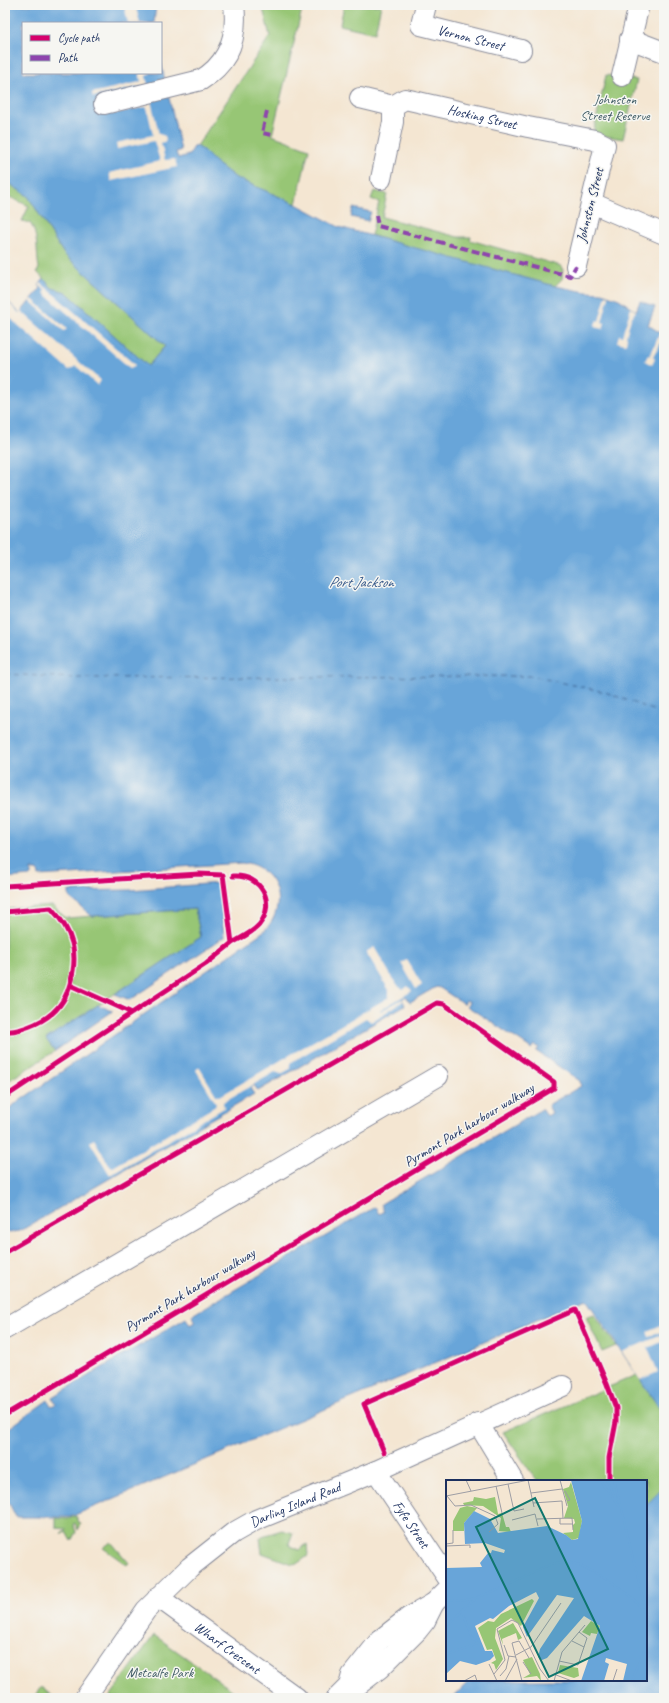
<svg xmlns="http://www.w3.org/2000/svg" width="669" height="1703" font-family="Caveat,sans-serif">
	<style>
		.green { fill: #97c675; stroke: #597a6a }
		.water { fill: #68a5d9; stroke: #426a9c }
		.pier { fill: #f4e6d2 }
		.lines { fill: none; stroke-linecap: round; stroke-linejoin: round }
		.ferry { stroke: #365889; stroke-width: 1; stroke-dasharray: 5 4; stroke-linecap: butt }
		.minor-casing { stroke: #888a98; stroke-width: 22 }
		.minor { stroke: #fff; stroke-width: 20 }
		.quiet { stroke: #8e44ad; stroke-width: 4; stroke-dasharray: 8 4; stroke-linecap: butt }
		.cycleway-casing { stroke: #f6f6f2; stroke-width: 8 }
		.cycleway { stroke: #d6006c; stroke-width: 5 }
		.labels { text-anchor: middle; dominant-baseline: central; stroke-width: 3; stroke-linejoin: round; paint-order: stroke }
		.street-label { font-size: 14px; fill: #1b2f5e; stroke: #f6f6f2 }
		.park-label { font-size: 14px; fill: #405c65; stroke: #f6f6f2 }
		.water-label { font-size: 15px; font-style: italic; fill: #365889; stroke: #f6f6f2 }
		.inset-river { fill: none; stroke: #68a5d9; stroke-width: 2 }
		.inset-road { fill: none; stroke: #9d9da4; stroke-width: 1 }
		.view { fill: #0f766e; fill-opacity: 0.15; stroke: #0f766e; stroke-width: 2 }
		.inset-edge { fill: none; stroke: #1b2f5e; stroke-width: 2 }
	</style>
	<rect width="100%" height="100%" fill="#f6f6f2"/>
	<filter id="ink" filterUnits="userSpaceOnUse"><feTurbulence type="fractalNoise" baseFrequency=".025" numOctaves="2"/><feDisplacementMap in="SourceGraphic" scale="8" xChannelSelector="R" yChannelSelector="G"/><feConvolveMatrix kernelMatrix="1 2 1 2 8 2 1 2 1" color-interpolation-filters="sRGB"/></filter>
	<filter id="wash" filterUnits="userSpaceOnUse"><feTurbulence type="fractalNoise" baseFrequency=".012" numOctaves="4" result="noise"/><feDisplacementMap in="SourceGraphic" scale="16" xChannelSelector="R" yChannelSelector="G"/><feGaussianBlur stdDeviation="0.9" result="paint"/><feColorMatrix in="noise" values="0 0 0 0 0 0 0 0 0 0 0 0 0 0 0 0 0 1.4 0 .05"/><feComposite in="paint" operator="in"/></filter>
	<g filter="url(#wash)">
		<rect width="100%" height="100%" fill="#f4e6d2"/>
		<path class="green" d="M262 5H303L272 135 309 149 296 204 236 178 215 162 197 146 270 36Z
			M344 5H381L375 33 340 25Z
			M606 75 637 80 623 139 593 134Z
			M5 181 28 196 64 254 165 346 148 366 66 292 52 288 37 272 39 268C36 254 39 235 30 223L22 221 29 206 5 195Z
			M374 191 387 194 382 217 458 237H471L470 240 561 266 563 268 562 279 555 286 409 247 371 235 379 202 371 199Z
			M52 906 66 918 195 909 201 937 46 1039 55 1051 5 1083V909Z
			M594 1314 616 1346 602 1352 586 1317Z
			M637 1375 664 1415V1487L646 1505V1481H537L503 1432Z
			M76 1516 80 1524H81L78 1530 75 1523 73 1524 76 1532 71 1541 66 1532 62 1534 61 1533 67 1529 56 1528V1518L68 1519Z
			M282 1530 293 1533 289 1543 290 1546 299 1550 307 1544 308 1556 298 1563 292 1564 262 1553 260 1538 262 1536Z
			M111 1542 129 1563 127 1565 103 1548Z
			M154 1635 243 1698H109Z
			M41 1687 42 1688 55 1698H33Z"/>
		<path class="water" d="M5 5H156L154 23H23V73H161V63L181 150 176 152 178 158 189 155 195 145 203 150 215 162 236 178 296 204 339 227 555 286 586 292 602 293 619 299 636 311 640 301 655 307 648 325 664 335V1415L586 1299 70 1517H16L5 1495V1431L48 1400 51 1406 56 1404 53 1397 186 1318 190 1325 196 1322 192 1315 375 1207 379 1214 384 1212 381 1204 542 1109 547 1116 552 1113 548 1105 581 1086 580 1081 536 1051 539 1048 535 1045 532 1049 467 1006 470 1002 466 1000 464 1004 440 988 436 987 410 1002 406 996 402 999 405 1005 258 1091 254 1085 250 1088 254 1094 20 1231 5 1233V1111L264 931C289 906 278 868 242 863L39 876 38 870H31V876L5 878V299L20 313 41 288 39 285 44 279 52 288 66 292 148 366 165 346 64 254 28 196 5 181Z
			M353 208 371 212 368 221 351 217Z
			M219 883 224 937 130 1000 115 994 201 937 195 909 92 916 69 897V891L130 890Z
			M98 1005 113 1011 55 1051 46 1039Z
			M664 1487V1698H453L471 1680H646V1505Z"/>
		<path class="pier" d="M124 5H135L140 23H128Z
			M139 73H151L146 76 148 85 93 97 92 93 140 82 141 80Z
			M151 101 159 134 165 136 166 141 161 143 165 160 175 159 177 167 111 181 109 173 160 161 154 141 117 149 116 143 153 135 147 108 145 107 111 114 110 110Z
			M41 283 48 289 135 365 131 369 44 293 46 291 39 285Z
			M606 295 609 296 602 322 605 323 603 329 594 327 597 320 599 321Z
			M5 299 19 313 21 311 101 381 97 385 76 366 69 370 10 318H5Z
			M32 299 67 329 64 331 30 301Z
			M631 308 636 311 631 318 626 336 627 337 626 344 617 342 619 335 622 336Z
			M660 333 664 335V337L653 357 655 359 652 365 645 361 648 355 650 356Z
			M374 947 396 984 403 990 408 986 412 991 380 1010 381 1011 402 999 403 1001 371 1022 366 1018 290 1063V1069L281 1074 275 1072 223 1102 224 1108 110 1175 90 1142 94 1139 109 1165 113 1167 214 1107 216 1103 196 1070 199 1067 216 1095 220 1096 389 997V990L366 952Z
			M407 960 422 985 416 989 401 963Z
			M664 1324V1331L649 1337 647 1331Z
			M664 1334V1341L648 1348 658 1372 640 1380 622 1352Z"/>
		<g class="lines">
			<path class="ferry" d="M5 674 73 678 532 676 605 692 664 714"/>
		</g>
	</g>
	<g filter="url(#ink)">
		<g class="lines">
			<g class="minor-casing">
				<g id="minor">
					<path id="s1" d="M426 5 421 25 521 50"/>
					<path d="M630 39 664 52"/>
					<path d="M622 76 639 5"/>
					<path id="s2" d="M360 98 393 106 405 99 528 127 595 140 605 145 576 266"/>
					<path d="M104 104 201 80C229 63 238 37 234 5"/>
					<path d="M381 179 393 122V106"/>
					<path d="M592 203 664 234"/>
					<path d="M5 1329 438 1076"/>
					<path d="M478 1423 513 1481"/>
					<path id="s3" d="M376 1471 447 1577"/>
					<path id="s4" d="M158 1597 297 1698"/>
					<path d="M349 1686 358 1685 380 1668 417 1631 425 1621 434 1603"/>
					<path id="s5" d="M85 1698 146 1610 190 1567 233 1533 256 1520 376 1471 563 1386"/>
					<path d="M337 1698 349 1686 352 1675 380 1640 408 1618 434 1603 447 1590"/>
				</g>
			</g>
			<use href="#minor" class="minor"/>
			<path class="quiet" d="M267 111 262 133 272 135
				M376 215 378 226 570 276 576 266"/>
			<g class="cycleway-casing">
				<path id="cycleway" d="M5 886 199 874 223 875 232 943 206 964 5 1097
					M5 912 51 908C73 931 79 954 70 984 65 1003 53 1016 35 1024 26 1028 15 1032 5 1031
					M232 943C241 938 252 933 259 925 277 903 261 874 233 876
					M70 985 132 1013
					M5 1252 437 1003 444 1004 554 1082V1088L5 1415
					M384 1452 364 1404 575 1310 607 1384 616 1408V1422L609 1458V1481"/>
			</g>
			<use href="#cycleway" class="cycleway"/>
		</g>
	</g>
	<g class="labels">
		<g class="street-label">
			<text stroke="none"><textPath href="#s1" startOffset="72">Vernon Street</textPath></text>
			<text stroke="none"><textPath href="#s2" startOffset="127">Hosking Street</textPath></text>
			<text transform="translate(590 205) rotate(-76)">Johnston Street</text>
			<text transform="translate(469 1125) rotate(-31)">Pyrmont Park harbour walkway</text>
			<text transform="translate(190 1290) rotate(-31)">Pyrmont Park harbour walkway</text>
			<text stroke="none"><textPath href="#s5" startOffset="292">Darling Island Road</textPath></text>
			<text stroke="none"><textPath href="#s3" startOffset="64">Fyfe Street</textPath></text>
			<text stroke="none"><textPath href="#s4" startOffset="86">Wharf Crescent</textPath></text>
		</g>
		<g class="park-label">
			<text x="615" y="99">Johnston<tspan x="615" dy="16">Street Reserve</tspan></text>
			<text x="160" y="1672">Metcalfe Park</text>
		</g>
		<g class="water-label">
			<text x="361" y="582">Port Jackson</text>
		</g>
	</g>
	<g transform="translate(446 1480)">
		<rect width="201" height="201" fill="#f4e6d2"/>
		<path d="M125 2 136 41 133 58 126 60 117 53 127 52V45L129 43 128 39 118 38 122 26 117 9 123 7ZM28 17 40 19 49 17 52 34 56 33 60 47H63L65 52 53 51 55 38 37 26 18 25 17 23 27 21ZM21 26 31 28 18 43V51H7V41L14 28ZM86 119 88 121 75 146 65 138 50 148 49 158 57 179 50 190 48 184 45 183 50 180 46 169 41 170 32 148 42 141 48 142 55 134ZM145 141 154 146 151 154 145 153 144 156 136 152ZM67 143 76 158 72 160 70 153 56 159 57 165 52 151ZM86 177 94 194 95 201 91 196 77 198 84 194 77 180ZM114 185 132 188 133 196 128 198 112 193Z" fill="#97c675"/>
		<path d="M125 0H201V201H177L181 184 160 178 159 182 163 184 158 201H135L154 146 138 136 101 178 96 180 92 177 94 169 128 118 111 115 81 157 77 147 93 118 90 112 63 126 47 139 44 138 29 146 39 171H46L48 176 44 180 30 185 14 181 0 194V88L36 87 34 83 42 73H45L46 70 58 73 59 70 39 63 19 64 18 43 28 31 44 39 52 53 101 46 120 55 126 60 132 59 136 41Z" fill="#68a5d9"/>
		<path class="inset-river" d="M154 0 173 27M161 0 170 20M168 0 200 132M0 120 15 121 30 118 106 84 120 81 134 84 148 91 187 119 201 134M17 129V135L26 158 33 163M0 146 29 119M0 174 32 163M186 201 200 167M200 201 201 161"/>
		<path class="inset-road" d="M20 0 25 11M82 0 88 27M114 0 121 26M62 4 68 31 78 29M50 6 56 33M119 11 124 20 121 21M85 13 116 9M0 16 83 0M1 16 9 26 25 25 49 36 52 44 43 52M87 23 116 21 117 38M114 38V44H126M91 39 126 38 127 50M66 40 89 34 92 46M0 64 7 63V50M0 66 24 65V68M126 161 138 167M58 165 62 176 70 177M70 175 85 167 115 123M113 181 132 185 141 158 133 152M77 182 85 194M43 184 51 201M48 194 59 180 51 149 66 140 72 143 94 189 103 201M110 195 126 201M54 196 60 189 63 176M18 201 29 195 31 201M59 201 71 179M76 201 66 163 73 161 83 178M108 201 116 172 139 145M167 201 171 189"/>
		<path class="view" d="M89 18 162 169 103 197 30 47Z"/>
		<rect width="201" height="201" class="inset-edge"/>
	</g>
	<rect width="669" height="1703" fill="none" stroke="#f6f6f2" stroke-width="20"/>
	<rect x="22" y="22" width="140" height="52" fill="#f6f6f2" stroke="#9ea6b7"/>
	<rect x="30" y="35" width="20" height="6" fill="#d6006c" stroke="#9ea6b7"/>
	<text x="58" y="42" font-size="12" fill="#1b2f5e">Cycle path</text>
	<rect x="30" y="55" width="20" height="6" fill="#8e44ad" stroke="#9ea6b7"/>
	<text x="58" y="62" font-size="12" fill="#1b2f5e">Path</text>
</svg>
